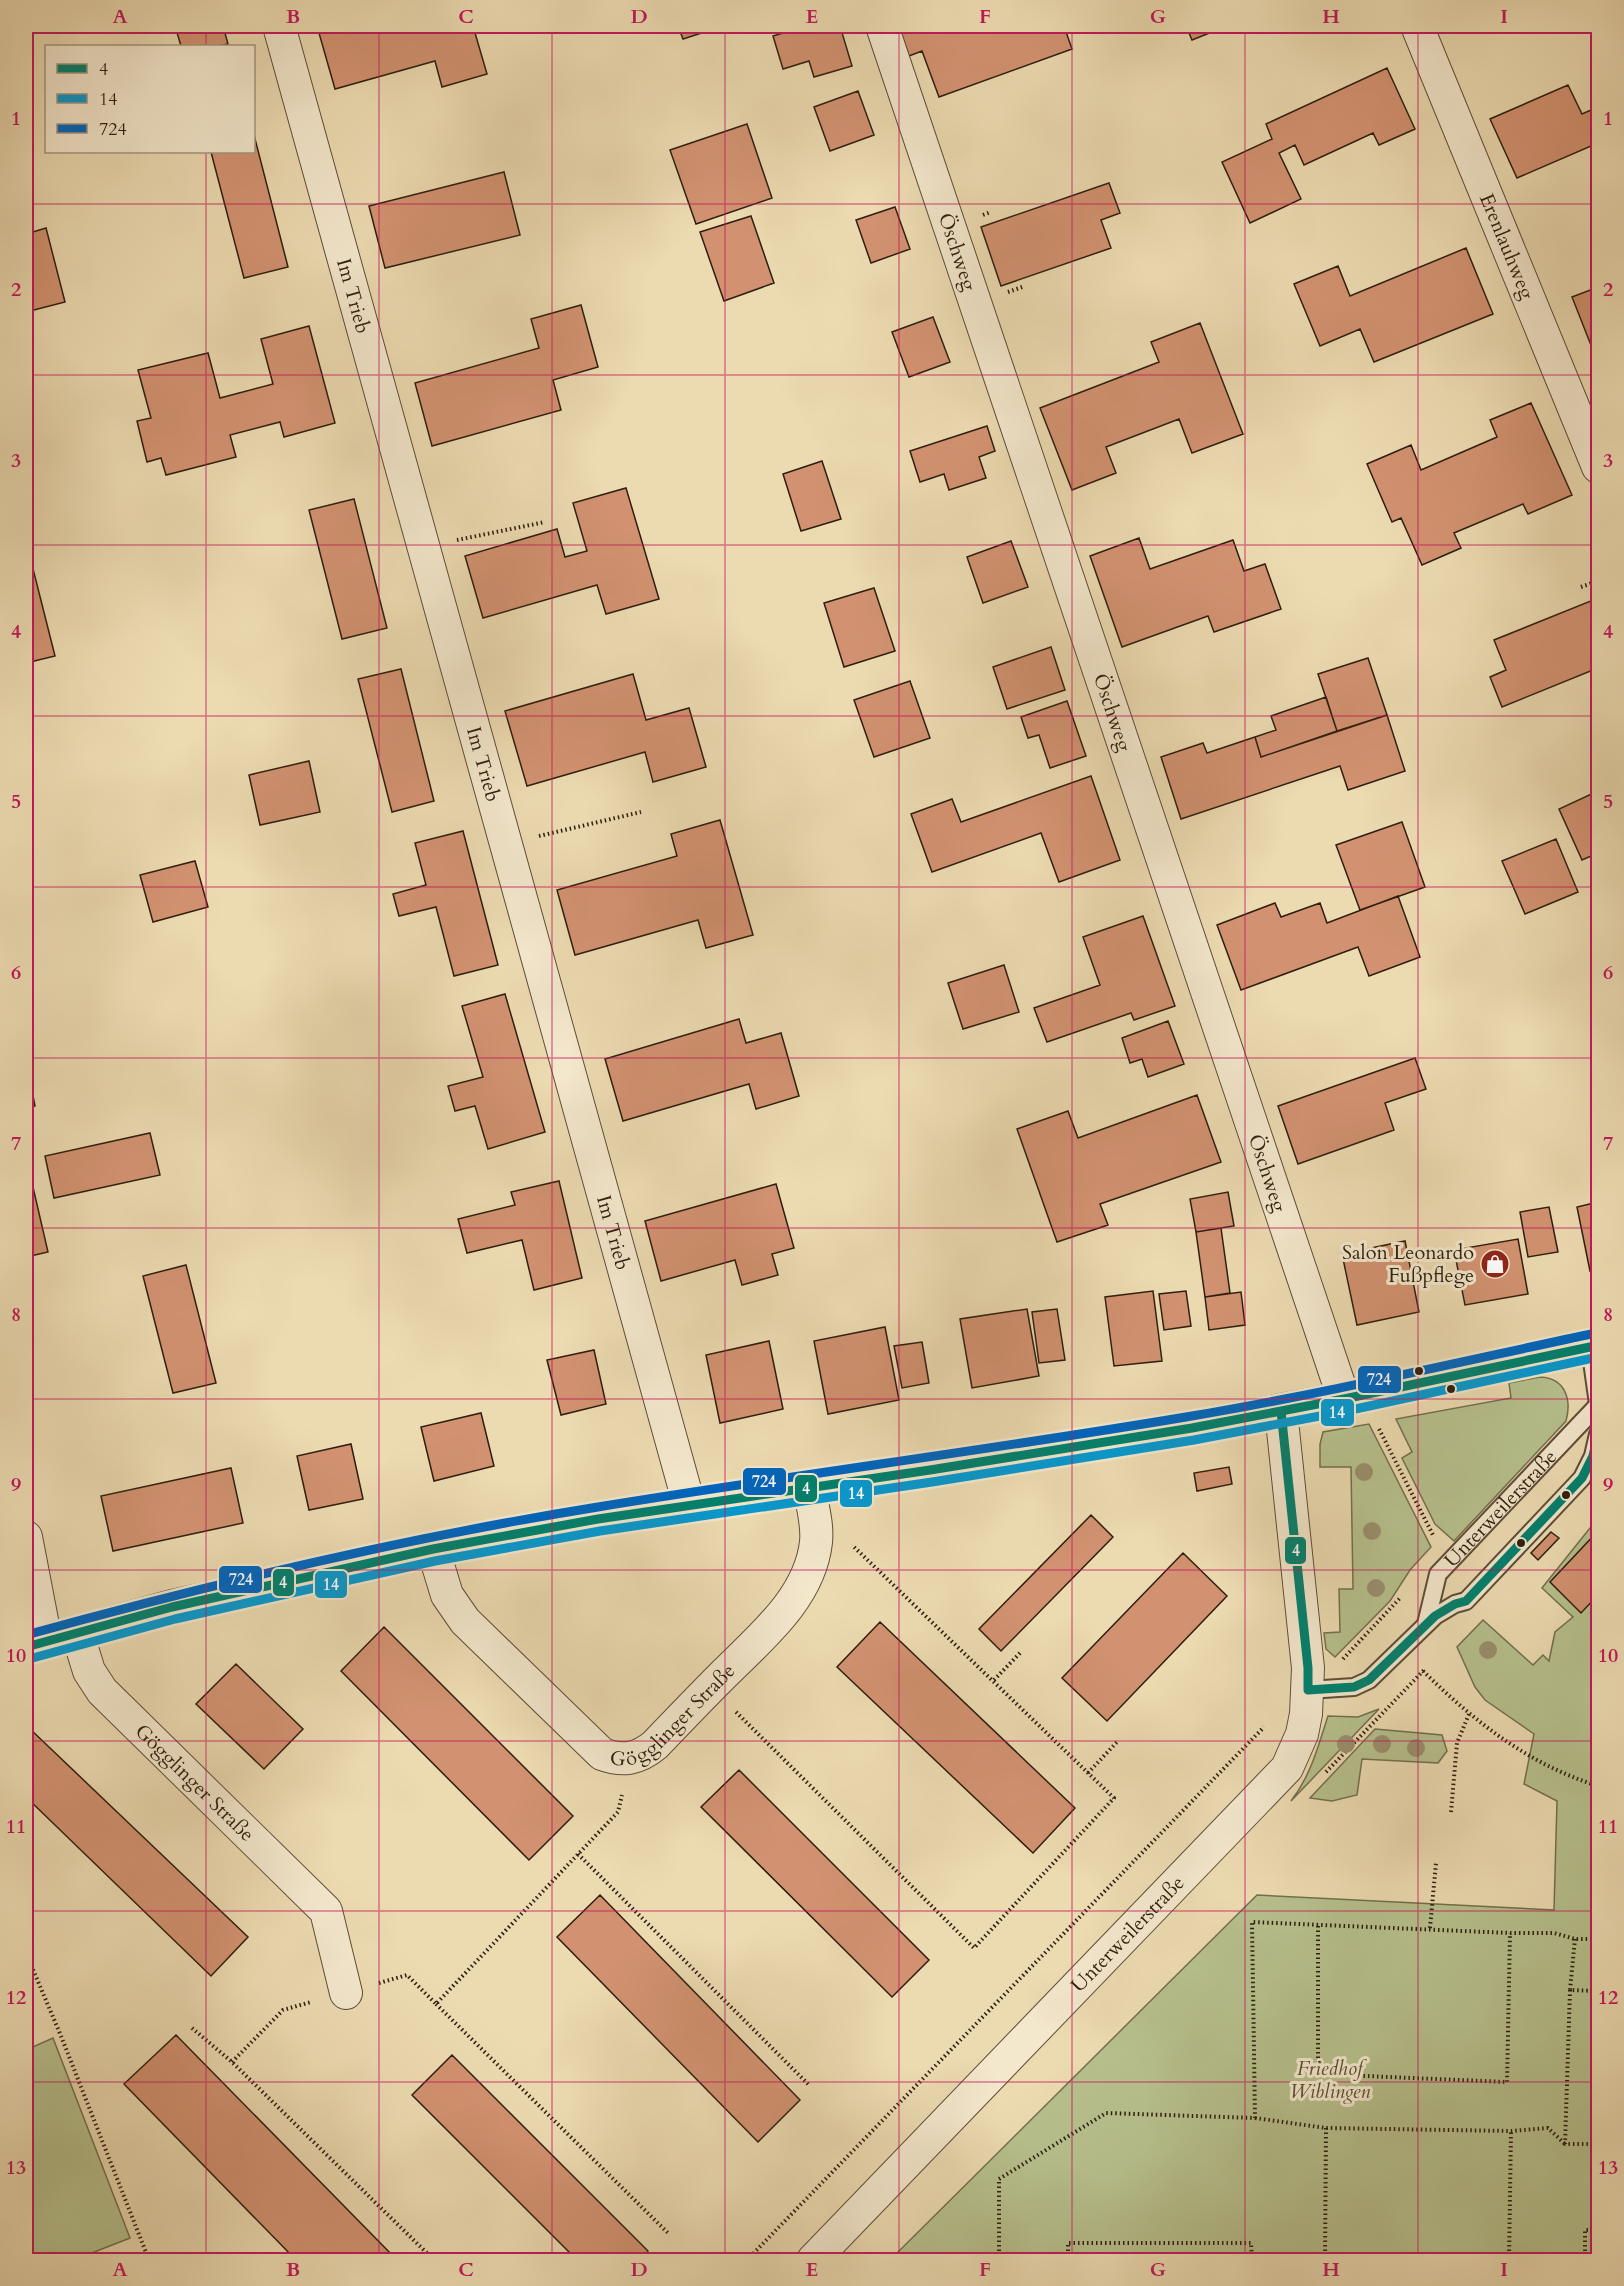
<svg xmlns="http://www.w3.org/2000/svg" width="1624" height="2286" font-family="Cardo,serif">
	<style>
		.green { fill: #b6c08d; stroke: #726f4e; stroke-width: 1.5 }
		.building { fill: #d29271; stroke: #2e1e0e; stroke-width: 1.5 }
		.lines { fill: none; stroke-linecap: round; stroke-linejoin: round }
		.service-casing { stroke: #5e4d37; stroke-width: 20 }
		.minor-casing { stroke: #5e4d37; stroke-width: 34 }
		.tertiary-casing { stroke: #5e4d37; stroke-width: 36 }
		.path { stroke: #2e1e0e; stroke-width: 4; stroke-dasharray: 1.5 3; stroke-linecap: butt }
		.service { stroke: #f3e7cc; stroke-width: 16 }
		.minor { stroke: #f3e7cc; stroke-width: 32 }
		.tertiary { stroke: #f3e7cc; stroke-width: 33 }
		.bus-1-casing { stroke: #f3e7cc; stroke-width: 14 }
		.bus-2-casing { stroke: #f3e7cc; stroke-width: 14 }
		.bus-3-casing { stroke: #f3e7cc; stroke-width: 14 }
		.bus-1 { stroke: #01806d; stroke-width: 9 }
		.bus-2 { stroke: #0798cd; stroke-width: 9 }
		.bus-3 { stroke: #0065bd; stroke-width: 9 }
		.tree { fill: #9a8e6c }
		.grid { fill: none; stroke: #c2185b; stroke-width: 1.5; stroke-opacity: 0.55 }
		.bus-dot { fill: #2e1e0e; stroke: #f3e7cc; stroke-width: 2 }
		.labels { text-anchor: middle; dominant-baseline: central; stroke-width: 6; stroke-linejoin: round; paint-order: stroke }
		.street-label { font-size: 20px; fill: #2e1e0e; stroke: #f3e7cc }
		.poi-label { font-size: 20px; fill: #2e1e0e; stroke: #f3e7cc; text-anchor: end }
		.park-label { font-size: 20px; font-style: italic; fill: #574f34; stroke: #f3e7cc }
		.line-badge { stroke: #f3e7cc; stroke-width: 2 }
		.badge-label { font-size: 16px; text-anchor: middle; font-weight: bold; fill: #fff }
		.neatline { fill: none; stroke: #c2185b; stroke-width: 2 }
		.grid-label { font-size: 20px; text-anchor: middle; font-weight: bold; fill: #c2185b }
	</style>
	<rect width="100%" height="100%" fill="#ecdab1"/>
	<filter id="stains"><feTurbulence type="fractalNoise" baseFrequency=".00333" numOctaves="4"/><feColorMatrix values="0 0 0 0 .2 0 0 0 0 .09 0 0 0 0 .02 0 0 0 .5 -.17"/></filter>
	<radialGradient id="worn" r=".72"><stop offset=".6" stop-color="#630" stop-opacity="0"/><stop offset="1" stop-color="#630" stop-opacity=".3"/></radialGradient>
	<path class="green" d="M1540 1377C1565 1378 1572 1399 1566 1421L1454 1541 1435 1524 1402 1458 1412 1452 1396 1419 1511 1398 1509 1383Z
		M1369 1424 1431 1547 1410 1570 1390 1601 1335 1657 1326 1649 1324 1633 1340 1632 1339 1589H1353L1351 1467H1320V1444L1323 1432Z
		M1598 1518V2260H890L1257 1895 1554 1910 1557 1801 1524 1784 1534 1734 1485 1700 1475 1687 1457 1647 1483 1620 1533 1665 1543 1655 1549 1661 1555 1632 1573 1617 1542 1588Z
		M1379 1709 1291 1801C1311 1775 1318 1747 1328 1716L1358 1717Z
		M1375 1729 1442 1735 1447 1751 1438 1763 1362 1759 1357 1795 1332 1801 1310 1798Z
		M53 2038 130 2238 74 2260H26V2050Z"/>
	<path class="building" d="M175 26H223L228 44 218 46H181Z
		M317 26H473L487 74 442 87 435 61 335 89Z
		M678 26H723L683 39Z
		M806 26H840L852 66 814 77 809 61 783 69 773 36Z
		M910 26H1064L1072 49 939 97 922 51 909 56 900 30Z
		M1186 26H1227L1192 40Z
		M1387 68 1415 129 1379 145 1373 133 1304 165 1295 145 1279 153 1301 199 1250 223 1222 162 1272 139 1266 124Z
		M1568 85 1582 114 1598 107V143L1517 178 1490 119Z
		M858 91 874 135 830 151 814 107Z
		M747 124 772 198 696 224 670 150Z
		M254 135 288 267 244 278 211 152H254Z
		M504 172 520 235 385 268 369 206Z
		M1109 183 1120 213 1101 220 1111 248 1001 286 981 227Z
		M895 207 910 249 871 263 856 220Z
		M751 216 774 283 724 301 700 232Z
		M46 228 65 302 26 312V234Z
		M1466 248 1493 314 1374 362 1360 329 1320 346 1294 284 1338 266 1350 296Z
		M1598 287V363L1572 297Z
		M581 305 598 367 553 380 561 410 432 446 415 383 539 348 531 319Z
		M933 317 950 362 909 377 892 332Z
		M1200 323 1243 434 1192 453 1179 419 1106 447 1116 473 1072 490 1040 408 1159 362 1151 342Z
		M309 326 335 423 284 437 280 422 230 435 236 457 166 475 161 458 147 462 137 421 151 418 138 370 208 353 220 398 273 384 261 339Z
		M1531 403 1572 495 1528 514 1523 504 1454 533 1461 548 1422 565 1401 518 1392 522 1367 464 1411 445 1421 470 1497 437 1490 420Z
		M987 426 995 451 979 457 986 478 949 490 944 474 920 482 910 451Z
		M822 461 841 519 801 531 783 474Z
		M626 488 659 599 606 614 597 585 483 618 465 556 557 529 565 557 587 551 573 503Z
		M354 499 387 628 342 639 309 510Z
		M1139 538 1150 569 1233 540 1244 571 1265 564 1281 609 1214 632 1208 616 1122 647 1090 556Z
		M26 541 55 656 26 663Z
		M1011 541 1028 587 983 603 967 557Z
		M874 588 895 651 844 667 824 603Z
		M1598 598V668L1502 707 1490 677 1506 670 1494 640Z
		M1051 647 1065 690 1007 709 993 667Z
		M1368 658 1387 715 1337 731 1318 674Z
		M401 669 434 801 392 812 358 679Z
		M633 674 646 720 689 708 706 767 653 782 645 752 527 786 505 711Z
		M910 681 930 738 874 757 854 700Z
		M1326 697 1337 731 1261 757 1255 737 1276 730 1271 716Z
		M1067 701 1086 756 1050 768 1039 735 1028 738 1021 717Z
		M1387 715 1405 771 1348 790 1340 766 1181 819 1161 757 1203 743 1207 753 1255 737 1261 757Z
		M309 761 320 812 260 825 249 775Z
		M1091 776 1120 860 1059 882 1041 833 932 872 911 814 952 799 961 822Z
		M1598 791V853L1582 860 1559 809Z
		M720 820 753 935 706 948 698 920 575 955 557 890 677 856 671 834Z
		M1402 822 1425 887 1360 910 1336 845Z
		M463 831 498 965 454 976 436 907 399 916 393 894 426 885 415 843Z
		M1556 839 1578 892 1525 914 1502 861Z
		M195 861 208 907 153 922 140 875Z
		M1398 896 1420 957 1369 976 1358 947 1241 990 1217 925 1275 903 1281 917 1320 903 1327 923Z
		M1143 916 1175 1006 1134 1020 1131 1013 1047 1042 1034 1008 1100 985 1083 937Z
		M1004 965 1019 1012 963 1029 948 983Z
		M505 994 545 1132 488 1149 475 1106 455 1111 448 1086 483 1077 462 1006Z
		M739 1019 746 1043 781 1033 799 1096 756 1109 749 1084 623 1121 605 1059Z
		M1168 1021 1184 1064 1148 1077 1142 1059 1130 1063 1122 1038Z
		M1415 1058 1426 1089 1385 1103 1394 1130 1298 1164 1278 1106Z
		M26 1060 35 1106 26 1108Z
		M1197 1095 1221 1162 1100 1204 1108 1225 1057 1242 1017 1129 1068 1111 1078 1138Z
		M150 1133 160 1175 54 1198 45 1156Z
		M26 1157 48 1252 26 1257Z
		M559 1181 582 1278 534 1290 522 1240 467 1253 458 1219 515 1205 511 1192Z
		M776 1184 794 1248 772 1254 778 1275 742 1285 735 1260 661 1281 645 1221Z
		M1228 1192 1234 1226 1196 1232 1190 1199Z
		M1598 1202V1269L1590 1271 1577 1207Z
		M1549 1207 1558 1252 1528 1257 1520 1212Z
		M1221 1228 1230 1293 1205 1297 1196 1232Z
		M1518 1239 1528 1294 1465 1305 1454 1250Z
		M1405 1241 1419 1312 1357 1325 1342 1254Z
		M186 1265 216 1383 173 1393 143 1276Z
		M1153 1291 1162 1361 1114 1366 1105 1297Z
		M1186 1291 1191 1326 1164 1330 1159 1294Z
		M1241 1292 1245 1325 1209 1330 1205 1297Z
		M1027 1309 1039 1376 972 1388 960 1319Z
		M1057 1309 1065 1360 1039 1363 1032 1312Z
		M885 1327 899 1400 828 1414 814 1341Z
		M769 1341 783 1409 720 1423 706 1355Z
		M922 1342 929 1383 902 1388 894 1346Z
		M594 1350 606 1404 561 1415 547 1360Z
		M481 1413 494 1466 434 1481 421 1427Z
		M351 1444 363 1499 309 1510 297 1456Z
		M1229 1467 1232 1484 1197 1491 1194 1473Z
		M231 1468 243 1523 113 1551 101 1496Z
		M1091 1515 1113 1537 1001 1651 979 1629Z
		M1598 1531V1595L1581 1613 1550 1582Z
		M1551 1532 1559 1538 1538 1560 1531 1553Z
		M1183 1553 1227 1596 1107 1721 1062 1678Z
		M880 1622 1075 1808 1033 1853 837 1667Z
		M384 1627 573 1816 529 1860 341 1671Z
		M236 1664 303 1729 264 1769 196 1704Z
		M28 1727 248 1937 211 1976 26 1797V1730Z
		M739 1770 929 1960 892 1997 701 1807Z
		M600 1895 800 2100 758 2142 557 1937Z
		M176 2035 397 2260H296L124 2084Z
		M452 2055 648 2251 639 2260H577L412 2095Z"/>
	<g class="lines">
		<g class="service-casing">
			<g id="service">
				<path d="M1590 1347 1598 1404"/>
				<path id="s1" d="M1426 1624 1438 1574 1598 1405"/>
				<path d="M1308 1690 1354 1687 1369 1680 1435 1616 1455 1604 1466 1601 1582 1478 1593 1456 1598 1434"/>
			</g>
		</g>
		<g class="minor-casing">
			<g id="minor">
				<path id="s2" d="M279 26 689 1504"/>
				<path id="s3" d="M882 26 1344 1399"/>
				<path id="s4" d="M1417 26 1598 467"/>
				<path d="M26 1537 46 1641"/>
				<path id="s5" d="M433 1549 447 1595 465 1621 602 1754C623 1762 638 1759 655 1745 677 1722 700 1698 723 1675 760 1638 810 1598 816 1542 818 1524 812 1505 809 1487"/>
				<path id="s6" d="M77 1632 89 1671 102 1691 326 1911 346 1993"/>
				<path id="s7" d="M813 2260 1287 1768 1302 1734 1306 1714 1308 1668 1281 1411"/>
			</g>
		</g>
		<g class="tertiary-casing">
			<path id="tertiary" d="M26 1647 172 1607 433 1549 598 1519 930 1470 1192 1428 1344 1399 1598 1345"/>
		</g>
		<path class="path" d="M983 215 991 212
			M1008 292 1025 286
			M457 540 545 522
			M1581 587 1598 581
			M539 836 641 812
			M1379 1429 1434 1537
			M1343 1659 1401 1597
			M1423 1671C1475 1722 1528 1764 1598 1786
			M994 1680 1020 1653
			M736 1712 974 1948 1114 1798 852 1545
			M1326 1772 1425 1669
			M1088 1773 1117 1742
			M1451 1812 1457 1743 1469 1714
			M578 1854 809 2085
			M1318 1926V2074L1507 2082 1510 1933
			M1430 1928 1436 1863
			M1575 1939 1570 1990 1598 1991
			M26 1953 61 2036 149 2260
			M379 1983 407 1975 436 2004 618 1812 622 1795
			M1570 1990 1565 2144H1598
			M436 2004 669 2234
			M192 2028 232 2062 434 2260
			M232 2062 283 2010 311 2002
			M1255 2118 1326 2128 1511 2131 1548 2128 1565 2144
			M747 2260 1264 1727
			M999 2260V2179L1106 2113 1255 2118 1252 1922 1510 1933H1554L1575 1939H1598
			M1068 2260V2243H1251L1252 2260
			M1325 2260 1326 2128
			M1509 2260 1511 2131
			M1585 2260V2230H1598"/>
		<use href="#service" class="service"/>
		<use href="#minor" class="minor"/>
		<use href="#tertiary" class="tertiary"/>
		<g class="bus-1-casing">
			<path id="bus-1" d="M1281 1411 1308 1668V1690
				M26 1647 172 1607 433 1549 598 1519 930 1470 1192 1428 1344 1399 1590 1347
				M1308 1690 1354 1687 1369 1680 1435 1616 1455 1604 1466 1601 1582 1478 1593 1456 1598 1434"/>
		</g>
		<g class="bus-2-casing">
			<path id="bus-2" d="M29 1659 175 1619 435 1561 600 1531 932 1482 1194 1440 1346 1411 1598 1357"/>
		</g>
		<g class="bus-3-casing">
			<path id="bus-3" d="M26 1635C214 1583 405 1538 598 1507 794 1475 990 1450 1186 1417 1323 1394 1459 1362 1596 1333"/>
		</g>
		<use href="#bus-1" class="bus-1"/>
		<use href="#bus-2" class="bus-2"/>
		<use href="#bus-3" class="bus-3"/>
	</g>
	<g class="tree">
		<circle cx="1364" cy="1472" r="9"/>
		<circle cx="1372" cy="1531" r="9"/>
		<circle cx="1376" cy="1588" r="9"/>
		<circle cx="1488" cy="1650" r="9"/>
		<circle cx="1346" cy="1744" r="9"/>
		<circle cx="1382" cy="1744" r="9"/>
		<circle cx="1416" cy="1748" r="9"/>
	</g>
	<path class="grid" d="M206 26V46M379 26V2260M552 26V2260M725 26V2260M899 26V2260M1072 26V2260M1245 26V2260M1418 26V2260M206 152V2260M26 204H1598M26 375H1598M26 545H1598M26 716H1598M26 887H1598M26 1058H1598M26 1228H1598M26 1399H1598M26 1570H1598M26 1741H1598M26 1911H1598M26 2082H1598"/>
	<defs>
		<g id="shop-disc" transform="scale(1.5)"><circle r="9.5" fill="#8f2418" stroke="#f3e7cc"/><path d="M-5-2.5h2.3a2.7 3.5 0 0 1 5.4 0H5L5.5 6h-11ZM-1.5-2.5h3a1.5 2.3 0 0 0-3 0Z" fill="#fff"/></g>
	</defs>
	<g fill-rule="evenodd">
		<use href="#shop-disc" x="1495" y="1264"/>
	</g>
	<g class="bus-dot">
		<circle cx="1419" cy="1371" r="5"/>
		<circle cx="1451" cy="1389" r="5"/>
		<circle cx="1566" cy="1495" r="5"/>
		<circle cx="1521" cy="1543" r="5"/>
	</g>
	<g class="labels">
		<g class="street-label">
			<text stroke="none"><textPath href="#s4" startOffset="238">Erenlauhweg</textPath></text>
			<text stroke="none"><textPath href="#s3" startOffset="238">Öschweg</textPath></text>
			<text stroke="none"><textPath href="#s2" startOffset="280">Im Trieb</textPath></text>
			<text stroke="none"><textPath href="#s3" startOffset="724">Öschweg</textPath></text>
			<text stroke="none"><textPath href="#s2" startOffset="766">Im Trieb</textPath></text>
			<text stroke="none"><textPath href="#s3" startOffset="1210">Öschweg</textPath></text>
			<text stroke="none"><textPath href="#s2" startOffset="1252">Im Trieb</textPath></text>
			<text stroke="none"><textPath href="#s1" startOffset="142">Unterweilerstraße</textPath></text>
			<text stroke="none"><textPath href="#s5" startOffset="358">Gögglinger Straße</textPath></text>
			<text stroke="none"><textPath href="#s6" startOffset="195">Gögglinger Straße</textPath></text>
			<text stroke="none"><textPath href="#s7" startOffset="453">Unterweilerstraße</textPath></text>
		</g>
		<g class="poi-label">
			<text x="1474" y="1252">Salon Leonardo<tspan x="1474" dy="23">Fußpflege</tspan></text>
		</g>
		<g class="park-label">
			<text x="1330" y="2068">Friedhof<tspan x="1330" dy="23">Wiblingen</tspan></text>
		</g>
	</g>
	<g class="line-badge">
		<rect x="1357" y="1365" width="45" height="29" rx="6" fill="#0065bd"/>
		<rect x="1320" y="1398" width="35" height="29" rx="6" fill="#0798cd"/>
		<rect x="742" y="1467" width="45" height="29" rx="6" fill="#0065bd"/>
		<rect x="794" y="1474" width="24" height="29" rx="6" fill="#01806d"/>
		<rect x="839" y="1479" width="34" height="29" rx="6" fill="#0798cd"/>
		<rect x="1284" y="1536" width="23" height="29" rx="6" fill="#01806d"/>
		<rect x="218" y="1565" width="45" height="29" rx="6" fill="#0065bd"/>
		<rect x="272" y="1568" width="23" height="29" rx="6" fill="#01806d"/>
		<rect x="314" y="1570" width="34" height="29" rx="6" fill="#0798cd"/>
	</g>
	<g class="badge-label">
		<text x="1379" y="1385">724</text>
		<text x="1337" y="1418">14</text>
		<text x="764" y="1487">724</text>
		<text x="806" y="1494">4</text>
		<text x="856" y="1499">14</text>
		<text x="1296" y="1556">4</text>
		<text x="241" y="1585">724</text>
		<text x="283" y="1588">4</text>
		<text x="331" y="1590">14</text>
	</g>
	<rect width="1624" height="2286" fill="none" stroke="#ecdab1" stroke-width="66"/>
	<rect x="45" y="45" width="210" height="108" fill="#f3e7cc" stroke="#a49780" stroke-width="1.5"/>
	<rect x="57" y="64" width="30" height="9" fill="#01806d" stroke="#a49780" stroke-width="1.5"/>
	<text x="99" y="75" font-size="18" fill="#2e1e0e">4</text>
	<rect x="57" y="94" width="30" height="9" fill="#0798cd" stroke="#a49780" stroke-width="1.5"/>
	<text x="99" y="105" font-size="18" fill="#2e1e0e">14</text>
	<rect x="57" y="124" width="30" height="9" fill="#0065bd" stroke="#a49780" stroke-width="1.5"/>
	<text x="99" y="135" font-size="18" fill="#2e1e0e">724</text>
	<rect x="33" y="33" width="1558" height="2220" class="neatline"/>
	<g class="grid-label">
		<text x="120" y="23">A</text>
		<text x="293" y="23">B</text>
		<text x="466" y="23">C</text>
		<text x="639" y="23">D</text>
		<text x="812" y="23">E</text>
		<text x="985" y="23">F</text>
		<text x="1158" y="23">G</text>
		<text x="1331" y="23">H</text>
		<text x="1504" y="23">I</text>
		<text x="16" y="125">1</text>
		<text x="1608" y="125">1</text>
		<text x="16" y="296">2</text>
		<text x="1608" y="296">2</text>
		<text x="16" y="467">3</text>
		<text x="1608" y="467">3</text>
		<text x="16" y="638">4</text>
		<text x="1608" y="638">4</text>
		<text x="16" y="808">5</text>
		<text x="1608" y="808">5</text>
		<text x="16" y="979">6</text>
		<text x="1608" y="979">6</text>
		<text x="16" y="1150">7</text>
		<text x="1608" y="1150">7</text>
		<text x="16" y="1321">8</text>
		<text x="1608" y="1321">8</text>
		<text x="16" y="1491">9</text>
		<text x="1608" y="1491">9</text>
		<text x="16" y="1662">10</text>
		<text x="1608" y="1662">10</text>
		<text x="16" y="1833">11</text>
		<text x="1608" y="1833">11</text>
		<text x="16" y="2004">12</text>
		<text x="1608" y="2004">12</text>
		<text x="16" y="2174">13</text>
		<text x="1608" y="2174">13</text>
		<text x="120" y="2276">A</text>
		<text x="293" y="2276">B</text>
		<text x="466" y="2276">C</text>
		<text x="639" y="2276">D</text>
		<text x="812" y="2276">E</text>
		<text x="985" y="2276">F</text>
		<text x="1158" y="2276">G</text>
		<text x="1331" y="2276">H</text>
		<text x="1504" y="2276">I</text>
	</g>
	<rect width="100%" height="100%" filter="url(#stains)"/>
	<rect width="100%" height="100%" fill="url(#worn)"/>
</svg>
